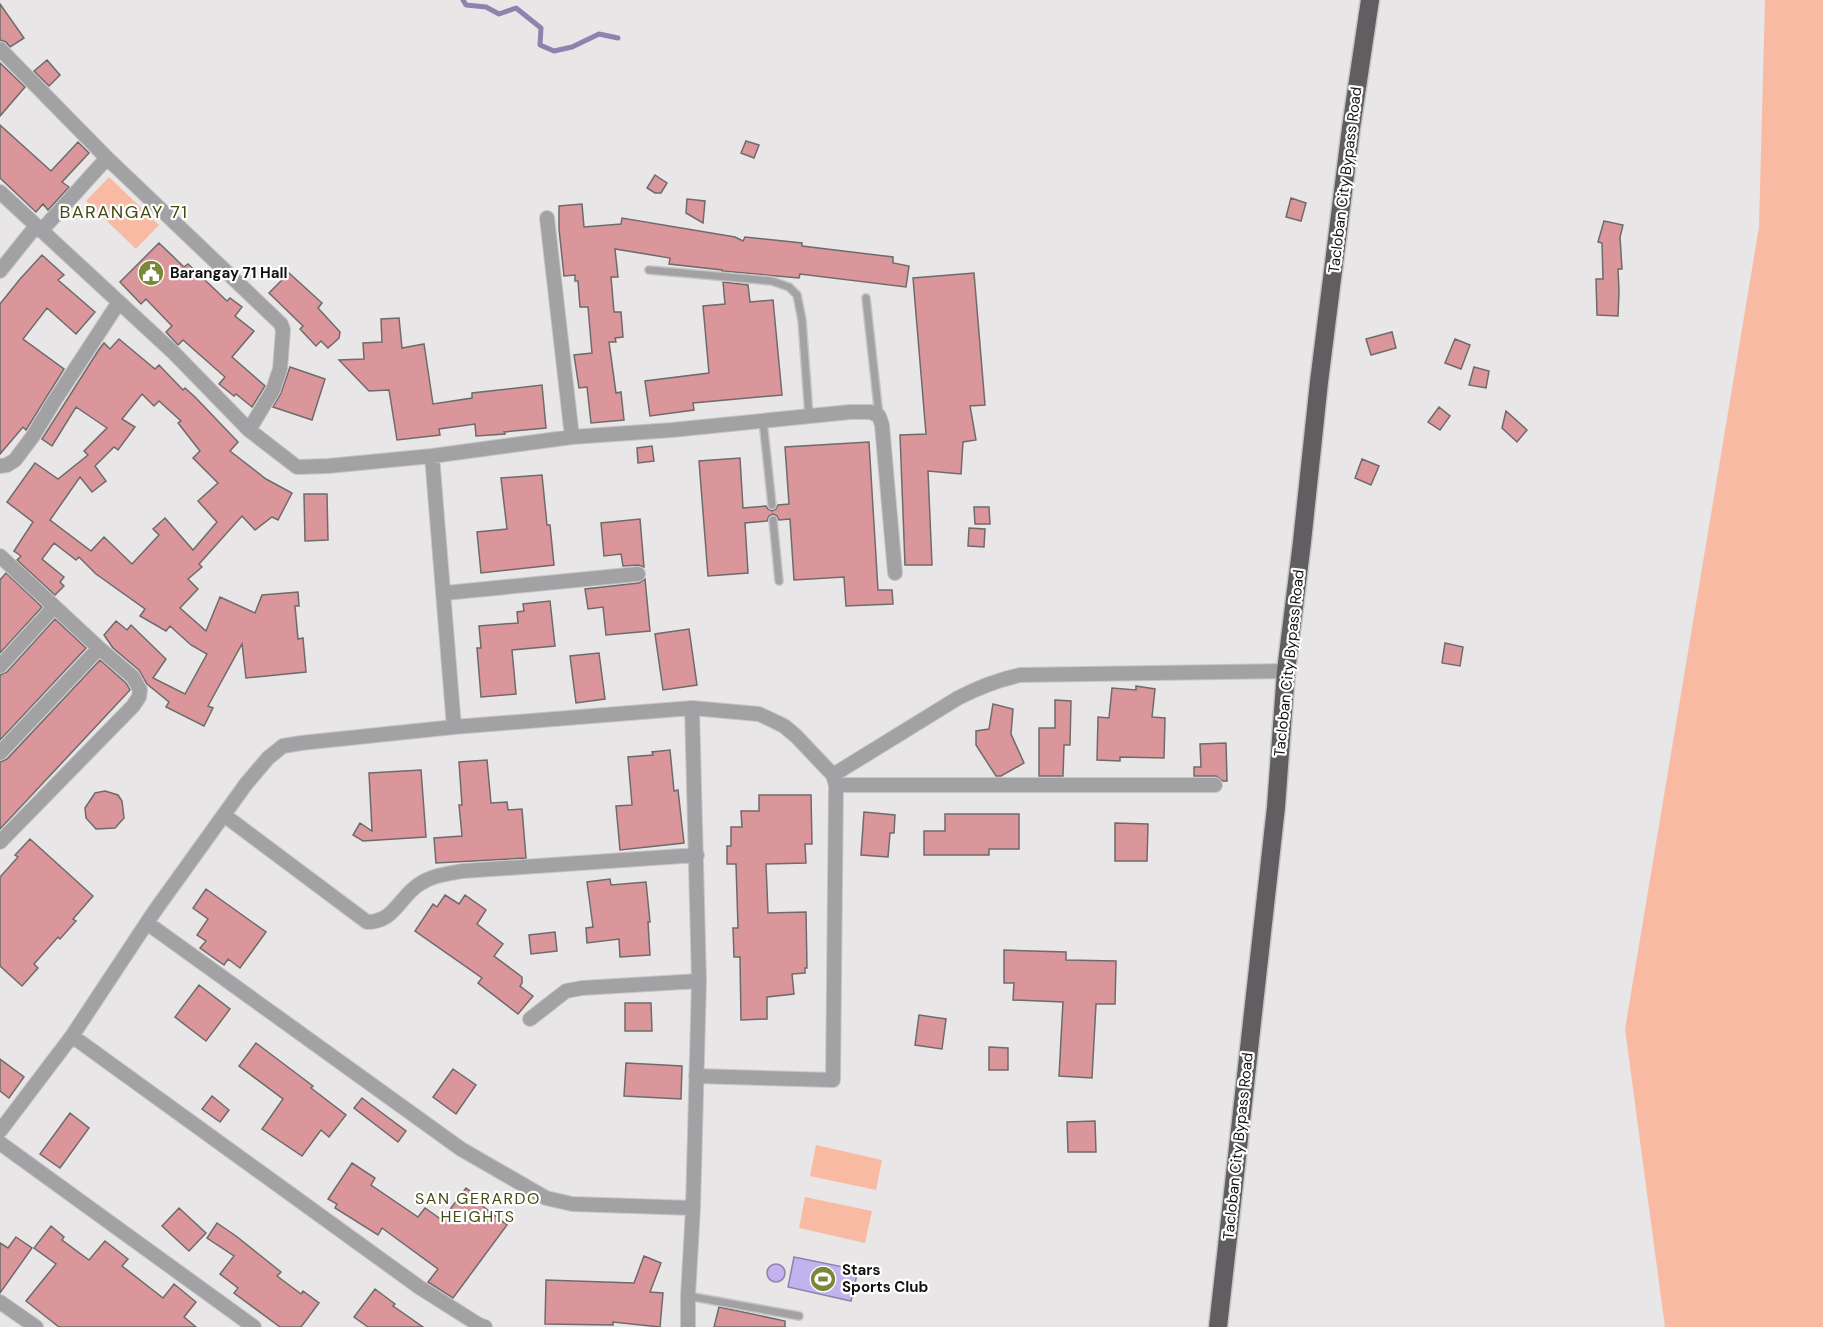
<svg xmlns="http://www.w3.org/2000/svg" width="1823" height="1327" font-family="'DM Sans',sans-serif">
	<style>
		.green { fill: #f9baa4 }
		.water { fill: #c2b3ee; stroke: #8e83ac; stroke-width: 1.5 }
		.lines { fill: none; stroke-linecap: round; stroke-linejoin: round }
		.stream { stroke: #8e83ac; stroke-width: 5 }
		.building { fill: #db969b; stroke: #6e6b6b; stroke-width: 1.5; fill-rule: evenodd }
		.service-casing { stroke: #c7c4c5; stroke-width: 10 }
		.minor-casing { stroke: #c7c4c5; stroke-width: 16 }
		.trunk-casing { stroke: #c7c4c5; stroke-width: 21 }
		.service { stroke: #a2a1a3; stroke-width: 7 }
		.minor { stroke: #a2a1a3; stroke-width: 14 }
		.trunk { stroke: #605e60; stroke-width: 18 }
		.labels { text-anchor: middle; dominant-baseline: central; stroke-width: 4.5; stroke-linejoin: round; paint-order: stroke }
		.street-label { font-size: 15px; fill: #131212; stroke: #fff }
		.poi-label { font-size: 15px; font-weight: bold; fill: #131212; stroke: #fff; text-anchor: start }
		.neighbourhood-label { font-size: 16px; letter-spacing: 1.5px; fill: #424c12; stroke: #fff }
		.quarter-label { font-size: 18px; letter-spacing: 1.5px; fill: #424c12; stroke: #fff }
	</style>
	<rect width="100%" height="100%" fill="#e9e6e7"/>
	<path class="green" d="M1765 0H1823V1327H1665L1625 1029 1759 227Z
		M109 177 159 225 136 249 86 201Z
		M816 1145 882 1160 876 1190 810 1176Z
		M805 1197 872 1211 865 1243 799 1228Z"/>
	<path class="water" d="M794 1257 858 1270 851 1301 788 1287Z
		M767 1273a9 9 0 1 1 18 0a9 9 0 1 1-18 0Z"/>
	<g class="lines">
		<path class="stream" d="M463 0 466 5 486 7 499 14 516 8 541 28 540 45 554 51 572 47 599 34 618 38"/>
	</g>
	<path class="building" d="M0 4 24 38 10 47 6 42 0 40Z
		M47 60 60 75 49 86 34 71Z
		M0 63 25 87 0 116Z
		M0 125 51 171 78 142 89 153 62 182 69 187 48 210 43 204 36 212 0 178Z
		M746 141 759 145 754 158 741 153Z
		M655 175 667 183 661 193H655L647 188Z
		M1291 198 1306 203 1301 221 1286 217Z
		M687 199 705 201 703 223 686 213Z
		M582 204 584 227 621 224 622 218 735 237 743 241 745 237 802 243V246L893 257V263L909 266 906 287 800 274 799 278 722 271V270L669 264 670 258 615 249 618 277H611L614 312H621L623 337 615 338 616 342H609L616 393 621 392 624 420 591 423 587 387 579 388 574 355 592 353 588 307H580L578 281H575V275L564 276 559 229V206Z
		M1604 221 1623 225 1620 237 1622 269H1618L1619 291 1618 316 1597 315 1596 279H1603L1602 243 1598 242Z
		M159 243 184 267 188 264 227 301 230 298 242 307 235 316 254 331 232 357 265 386 252 407 236 394 234 396 219 384 225 377 183 340 178 345 177 344 166 332 172 326 146 299 141 304 120 282Z
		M42 255 64 275 58 280 95 312 76 334 47 308 23 339 64 369 26 430 23 427 0 454V304L20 279Z
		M289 273 322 303 318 308 340 332 339 338 328 348 321 341 316 346 300 329 303 326 269 293Z
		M974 273 985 405 970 406 976 440 963 442 961 474 928 471 932 565H905L900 435 926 434 913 278Z
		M723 282 748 285 750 302 773 300 782 395 693 403 694 410 650 416 645 381 709 373 703 306 725 304Z
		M399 318 402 348 424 344 433 404 472 398V393L542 385 546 428 504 432 505 434 476 436 475 424 439 429 440 435 397 440 389 390 369 391 339 360 364 359 363 343 382 342 381 319Z
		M1392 332 1396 348 1371 355 1366 339Z
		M119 339 155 369 159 365 183 390 185 388 195 397 238 442 230 451 266 479 292 493 278 520 272 517 255 530 242 516 199 564 202 567 188 579 198 589 180 608 206 631 220 597 255 613 262 595 298 592 299 606H295L298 639 303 638 306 672 246 678 242 644 208 706 213 708 204 726 166 707 169 702 147 684 139 670 113 648 104 635 116 621 127 630 131 625 166 659 153 678 185 694 207 654 191 645 170 626 166 631 140 616 145 609 96 574 79 557 76 560 54 543 42 559 64 577 60 582 64 586 55 595 17 560 21 556 14 551 33 522 7 502 35 463 58 479 88 455 84 451 107 428 76 407 52 446 42 439 98 351 104 343 110 349ZM142 394 154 406 159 401 181 421 178 423 200 451 193 458 218 483 198 501 217 522 193 550 165 518 153 529 159 535 132 564 104 537 91 551 50 520 80 477 92 492 106 481 95 466 114 447 118 450 135 427 122 419Z
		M1455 339 1470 345 1461 369 1445 363Z
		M290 367 325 379 312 420 273 407 281 393Z
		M1474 367 1489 371 1486 388 1469 385Z
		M1439 407 1450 416 1440 430 1428 422Z
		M1506 411 1527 430 1517 442 1502 428Z
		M869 442 878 590H892L893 604 846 606 844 577 794 580 790 519 779 520 777 516 773 514 769 516 767 521 745 523 748 573 708 576 699 461 740 458 743 508 766 506 768 509 772 511 776 509 778 505 789 504 785 447Z
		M652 446 654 461 638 463 637 448Z
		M1362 459 1379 466 1371 485 1355 478Z
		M542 475 547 525H550L554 565 481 573 477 532 507 529 501 478Z
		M304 494H327L328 540 305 541Z
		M974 507H989L990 524H975Z
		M640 519 644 567 638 565 623 566 621 554 604 556 601 523Z
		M969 528 985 529 984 547 968 546Z
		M6 573 42 607 0 653V580Z
		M645 579 650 631 606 635 603 607 588 609 585 589 639 583Z
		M550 601 555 646 512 650 516 694 481 697 477 648H481L479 626 518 623 517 612 524 611 523 604Z
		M55 619 86 648 0 740V675L7 672Z
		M689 629 697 685 663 690 655 634Z
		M1445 643 1463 647 1460 666 1442 663Z
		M599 653 605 699 576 703 570 656Z
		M100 660 126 683 130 690 0 829V762L7 759Z
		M1136 686 1155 689 1152 717 1165 718 1164 758 1120 757V761L1097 760 1098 717 1109 718 1112 688 1136 690Z
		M1055 700 1071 701 1070 745H1064L1063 776H1039V728H1055Z
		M993 704 1013 709 1011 734 1024 763 1001 776H996L976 745V731L989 729Z
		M1226 743 1227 781H1223L1216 776H1194V767H1201L1200 744Z
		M670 750 674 791 678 790 684 843 620 850 616 806 632 805 628 757 653 755 652 752Z
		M487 760 491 803 507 802 508 810 522 809 526 858 436 863 434 838 462 836 459 805H462L459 762Z
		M421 770 426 837 363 841 353 835 360 823 372 831 369 773Z
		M105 791 118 795 122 801 124 818 115 828 96 829 86 818 85 808 95 793Z
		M759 795H811L812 844H805L806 863 766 864 768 913 806 912 807 968H805V973L792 974 794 994 767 997V1019L741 1020 740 957H734L733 928H738L736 864H727V846H731V827H742L741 811H759Z
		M864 812 895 815 894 833H890L888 857 861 855Z
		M945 814H1019V849H989V855H924V831H945Z
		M1115 823 1148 824 1147 861H1115Z
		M30 839 93 896 73 919 76 921 60 939 58 937 34 964 38 968 22 986 0 966V877L18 857 15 855Z
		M610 879 611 885 646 882 650 922H648L650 955 620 957 619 939 587 943 586 928 593 927 587 882Z
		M206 889 266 932 240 968 228 959 224 965 200 948 206 941 197 935 208 919 193 908Z
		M445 895 459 904 465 895 486 910 477 924 503 944 494 956 522 977V983L520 986 533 996 518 1014 478 983 482 978 415 931 433 904 437 907Z
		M555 932 557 951 531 954 529 935Z
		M1004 950 1066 952V960L1116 961 1115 1004H1096L1092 1078 1059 1076 1063 1002 1013 1000 1014 983H1004Z
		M199 985 230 1009 206 1041 175 1017Z
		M625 1003H651L652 1031H625Z
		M919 1015 946 1019 942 1049 915 1045Z
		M256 1043 313 1086 311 1088 346 1115 329 1137 321 1130 302 1156 262 1129 283 1099 239 1066Z
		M989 1047 1008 1048V1070H989Z
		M0 1059 24 1077 9 1098 0 1091Z
		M626 1063 682 1066 681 1099 624 1096Z
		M453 1069 476 1085 456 1114 433 1097Z
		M212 1096 229 1110 220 1122 202 1109Z
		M362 1098 406 1131 398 1142 354 1108Z
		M70 1113 89 1128 60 1168 40 1154Z
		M1095 1121 1096 1152H1068L1067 1122Z
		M352 1163 375 1178 371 1185 418 1217 425 1208 442 1220 466 1188 482 1200 480 1204 507 1225 453 1298 428 1282 438 1269 382 1228 378 1235 335 1208 337 1204 328 1199Z
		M179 1208 206 1233 189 1251 162 1226Z
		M217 1223 236 1236 281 1272 277 1276 301 1294 303 1291 319 1303 301 1327H280L234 1293 238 1288 220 1274 234 1256 207 1238Z
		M51 1226 64 1237 62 1240 89 1260 105 1241 128 1259 122 1266 163 1298 174 1284 196 1302 184 1317 196 1327H59L26 1301 56 1264 34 1248Z
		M16 1237 32 1248 0 1293V1243L8 1248Z
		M644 1256 661 1263 650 1292 663 1293 660 1327 613 1322V1325L545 1324 546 1280 634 1283Z
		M375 1289 395 1304 393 1306 423 1327H368L354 1317Z
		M719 1307 785 1321V1327H714Z"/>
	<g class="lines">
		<g class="service-casing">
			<path id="service" d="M649 270 772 281 789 287 797 295 802 320 809 416
				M866 298 879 416
				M763 421 772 505
				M773 520 779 581
				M688 1296 799 1316"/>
		</g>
		<g class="minor-casing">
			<path id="minor" d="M0 49 107 158 41 231
				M107 158 281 324 283 330 280 369 273 390 249 430
				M0 192 174 353 249 430 297 467 328 466 432 456 572 437 672 430 850 412H871L879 416 882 425 895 573
				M547 218 572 437
				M0 271 36 226
				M432 456 454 727 692 708 699 981 693 1208 688 1296V1327
				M0 466 7 465 15 460 33 436 53 403 119 302
				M0 556 99 648 133 677 140 690 139 697 133 706 0 842
				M445 593 638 574
				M0 666 54 607
				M692 708 759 714 776 722 784 726 796 736 833 775 836 785 833 1080 696 1076
				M0 753 99 648
				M833 775 958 698C979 687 997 680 1020 675L1286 671
				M836 785H1215
				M224 815 367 922C394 922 399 898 418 885 432 875 447 874 463 871L697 855
				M147 923 461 1149 546 1198 572 1204 693 1208
				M530 1019 566 991 582 988 699 981
				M72 1036 419 1287 479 1325 485 1327
				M0 1131 72 1036 154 912 246 784 268 758 283 746 301 743 454 727
				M0 1143 254 1327
				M0 1302 36 1327"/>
		</g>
		<g class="trunk-casing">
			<path id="trunk" d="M1218 1327 1276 807 1286 671 1302 542 1319 382 1351 128 1370 0"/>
		</g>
		<use href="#service" class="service"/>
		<use href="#minor" class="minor"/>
		<use href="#trunk" class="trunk"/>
	</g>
	<defs>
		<g id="civic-disc" transform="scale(1.35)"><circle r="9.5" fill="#7a8837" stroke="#fff"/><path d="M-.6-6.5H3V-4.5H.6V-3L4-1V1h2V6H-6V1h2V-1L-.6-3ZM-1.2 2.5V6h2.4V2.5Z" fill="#fff"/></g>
		<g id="stadium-disc" transform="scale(1.35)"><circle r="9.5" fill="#7a8837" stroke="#fff"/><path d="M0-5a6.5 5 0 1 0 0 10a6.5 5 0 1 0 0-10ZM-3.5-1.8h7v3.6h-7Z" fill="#fff"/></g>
	</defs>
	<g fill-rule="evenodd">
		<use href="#civic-disc" x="151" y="273"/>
		<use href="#stadium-disc" x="823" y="1279"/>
	</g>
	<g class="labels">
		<g class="street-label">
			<text transform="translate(1345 180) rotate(-83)">Tacloban City Bypass Road</text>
			<text transform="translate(1289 663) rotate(-84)">Tacloban City Bypass Road</text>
			<text transform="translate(1238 1146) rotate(-84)">Tacloban City Bypass Road</text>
		</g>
		<g class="poi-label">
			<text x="170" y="273">Barangay 71 Hall</text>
			<text x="842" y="1270">Stars<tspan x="842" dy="17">Sports Club</tspan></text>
		</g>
		<g class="neighbourhood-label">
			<text x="478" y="1198">SAN GERARDO<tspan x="478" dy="18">HEIGHTS</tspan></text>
		</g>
		<g class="quarter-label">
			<text x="124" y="212">BARANGAY 71</text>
		</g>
	</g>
</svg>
